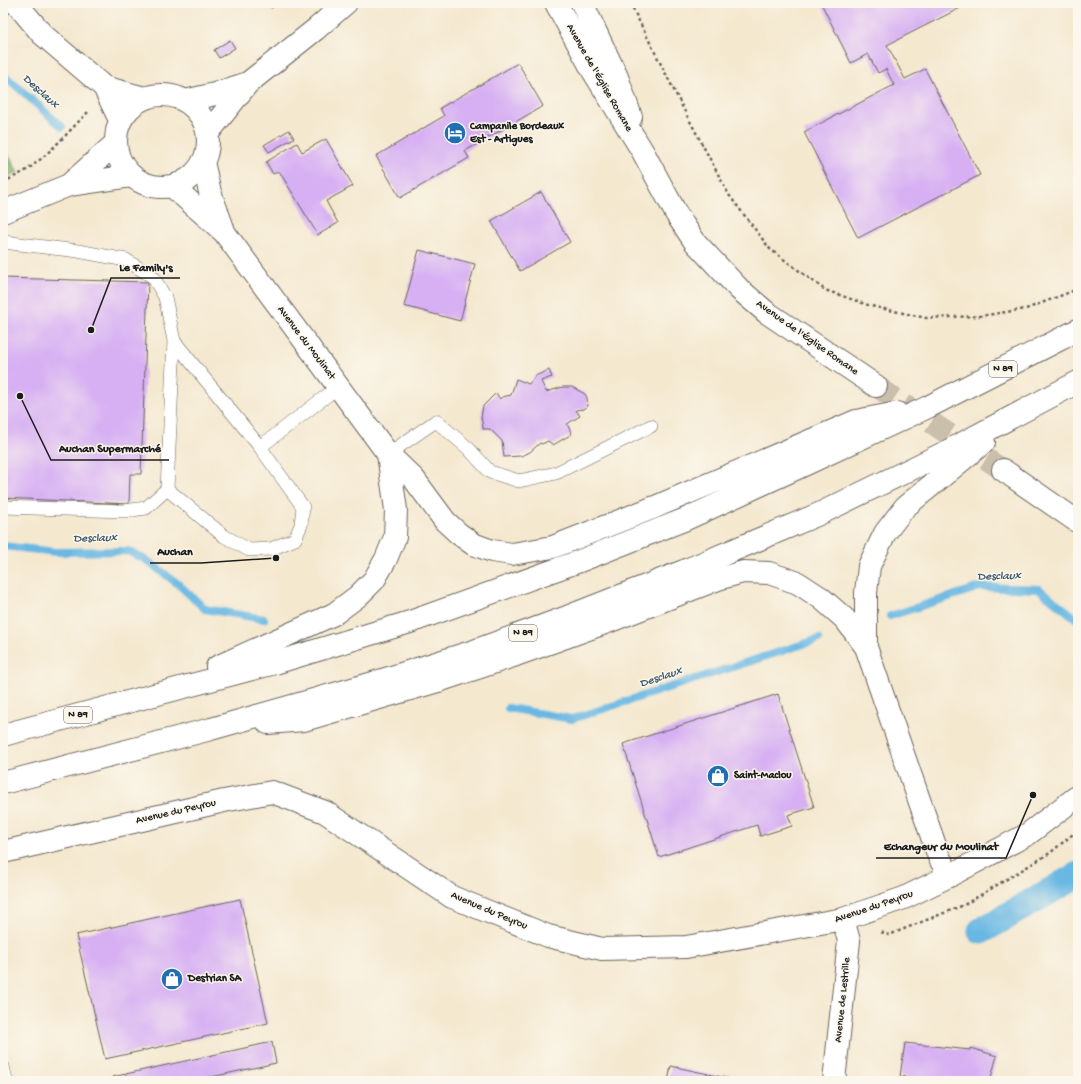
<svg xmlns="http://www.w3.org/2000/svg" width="1081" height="1084" font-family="'Gochi Hand',sans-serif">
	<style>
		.forest { fill: #7ead66; stroke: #4d6441 }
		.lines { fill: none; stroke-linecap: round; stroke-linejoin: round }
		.stream { stroke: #69b8e3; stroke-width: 8 }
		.canal { stroke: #69b8e3; stroke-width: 27 }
		.building { fill: #d7b0f3 }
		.tertiary-tunnel { stroke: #c9bfab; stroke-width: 22; stroke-dasharray: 22 11; stroke-linecap: butt }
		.service-casing { stroke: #68635b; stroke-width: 14 }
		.minor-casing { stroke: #68635b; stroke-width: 24 }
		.tertiary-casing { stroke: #68635b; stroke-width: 24 }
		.trunk-casing { stroke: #68635b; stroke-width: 24 }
		.path { stroke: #68635b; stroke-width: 2.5; stroke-dasharray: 3 3; stroke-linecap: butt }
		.service { stroke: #fff; stroke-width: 13 }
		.minor { stroke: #fff; stroke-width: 22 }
		.tertiary { stroke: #fff; stroke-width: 22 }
		.trunk { stroke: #fff; stroke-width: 22 }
		.labels { text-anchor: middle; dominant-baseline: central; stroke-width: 3; stroke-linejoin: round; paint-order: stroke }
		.shield { fill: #fbf7ec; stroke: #5f5e5a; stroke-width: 1 }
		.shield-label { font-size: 10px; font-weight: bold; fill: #1c1c1c }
		.street-label { font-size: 11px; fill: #1c1c1c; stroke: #fbf7ec }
		.poi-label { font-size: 11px; font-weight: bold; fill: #1c1c1c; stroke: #fbf7ec; text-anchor: start }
		.water-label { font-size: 12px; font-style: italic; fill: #3b5a6c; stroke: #fbf7ec }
		.leader { fill: none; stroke: #1c1c1c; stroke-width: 1.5 }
		.callout-dot { fill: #1c1c1c; stroke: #fbf7ec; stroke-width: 1.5 }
		.callout-label { font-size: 12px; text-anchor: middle; font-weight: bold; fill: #1c1c1c; stroke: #fbf7ec; stroke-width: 3; stroke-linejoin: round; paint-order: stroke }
	</style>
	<rect width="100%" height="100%" fill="#fbf7ec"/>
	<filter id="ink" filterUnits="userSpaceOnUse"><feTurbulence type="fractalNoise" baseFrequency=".025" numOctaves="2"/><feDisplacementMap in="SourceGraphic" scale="8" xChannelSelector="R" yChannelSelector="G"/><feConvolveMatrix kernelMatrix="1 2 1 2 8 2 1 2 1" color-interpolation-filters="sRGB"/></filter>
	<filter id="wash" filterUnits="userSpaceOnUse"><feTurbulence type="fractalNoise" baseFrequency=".012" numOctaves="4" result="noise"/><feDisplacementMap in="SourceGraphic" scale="16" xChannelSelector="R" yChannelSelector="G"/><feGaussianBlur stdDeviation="0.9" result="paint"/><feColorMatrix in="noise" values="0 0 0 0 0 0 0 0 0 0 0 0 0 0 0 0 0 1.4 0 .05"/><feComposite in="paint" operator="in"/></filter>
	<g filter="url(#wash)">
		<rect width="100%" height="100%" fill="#f4e8cf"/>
		<path class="forest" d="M3 145 18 172 3 179Z"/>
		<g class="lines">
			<path class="stream" d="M3 74 62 127
				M3 546 56 552 128 551 146 560 178 584 205 609 264 619
				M890 616 980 587 1039 589 1078 620
				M508 708 572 719 819 639"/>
			<path class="canal" d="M981 931 1078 875"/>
		</g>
		<g id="blocks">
			<path class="building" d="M268 3H280L271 8Z
				M821 3H970L887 45 905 79 925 69 980 175 858 238 804 132 894 85 886 69 878 73 868 54 851 63Z
				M230 40 235 48 219 58 214 50Z
				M518 63 543 106 465 151 469 158 400 198 376 156 444 116 440 108Z
				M289 130 294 138 269 152 264 145Z
				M326 139 353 186 326 201 338 223 318 235 279 171 273 174 266 162 297 143 302 152Z
				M541 192 570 242 520 271 491 221Z
				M419 250 475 264 460 321 404 306Z
				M3 278 148 282 141 474H130L129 504 3 498Z
				M549 370 552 377 541 381 546 392 563 387H572L585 394 587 398 588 406 584 409 576 410 580 416 567 424 572 434 553 445 548 441 542 444 540 443 530 452 521 456 504 457 502 441 490 429H483V427L481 417 483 406 496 393 500 399 502 397 511 395 516 379 529 384 535 376Z
				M778 694 814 807 788 815 792 826 760 836 757 825 659 857 623 744Z
				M240 899 268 1023 105 1059 76 935Z
				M272 1042 276 1063 193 1081H113L112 1077Z
				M905 1043 970 1050V1048L997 1056 990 1081H912L913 1078 900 1076Z
				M671 1066 736 1080V1081H668Z"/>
		</g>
	</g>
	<g filter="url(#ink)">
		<use href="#blocks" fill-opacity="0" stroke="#68635b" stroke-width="1"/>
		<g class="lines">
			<path class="tertiary-tunnel" d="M876 386 1003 470"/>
			<g class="service-casing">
				<path id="service" d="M3 242 78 251 126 260 153 277 165 297 174 341 167 489 224 536 249 550 271 549 295 539 301 525 303 507 260 447 174 341
					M260 447 338 387
					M388 454 436 421 468 448 490 472 519 481 556 473 651 426
					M3 507 124 511 146 508 167 489
					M3 1066 6 1081"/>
			</g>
			<g class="minor-casing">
				<path id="minor" d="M16 3 42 34 104 87 120 120
					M104 87 145 98
					M3 852 224 801 272 792 325 812 452 897 548 936 602 949 686 947 843 919 904 898 949 876
					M834 1081 849 941 843 919"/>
			</g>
			<g class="tertiary-casing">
				<path id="tertiary" d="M556 3 593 71 643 152 677 215 695 242 739 289 766 312 876 386
					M582 3 617 77 631 117
					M116 141a46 46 0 1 1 92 0a46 46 0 1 1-92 0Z
					M185 101 215 94 248 83
					M208 133 248 83 316 29 346 3
					M203 162 210 192 224 231
					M69 185 116 143
					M172 186 224 232 388 454
					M3 212 69 185 131 176
					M1003 470 1078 522
					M949 876 1028 834 1078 796"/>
			</g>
			<g class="trunk-casing">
				<path id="trunk" d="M388 454 414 479 445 521 458 533 473 544 492 551 512 554 553 547 655 507 856 421 897 413
					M866 647V593L869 566 885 533 905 507 984 442
					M217 667 334 614 358 596 374 580 386 559 395 537 396 510 388 454
					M268 723 304 720 438 681 516 655 605 623 718 579 743 572 769 573 798 583 821 598 845 619 866 647 939 857 949 876
					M3 735 275 663 410 622 577 562 686 519 806 464 928 407 1078 330
					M3 783 211 729 373 683 471 652 567 617 684 571 819 514 946 452 1078 382"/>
			</g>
			<path class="path" d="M630 3 683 108 729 195 770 249 825 290 871 306 926 318 980 316 1026 309 1078 289
				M3 182C10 179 18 175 25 171 49 155 68 132 88 112
				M881 932 889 935 964 905 1050 853 1078 830"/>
			<use href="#service" class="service"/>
			<use href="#minor" class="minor"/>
			<use href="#tertiary" class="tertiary"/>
			<use href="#trunk" class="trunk"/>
		</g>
	</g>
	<defs>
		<g id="hotel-disc" transform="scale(1.15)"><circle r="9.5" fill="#1f6fb2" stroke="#fbf7ec"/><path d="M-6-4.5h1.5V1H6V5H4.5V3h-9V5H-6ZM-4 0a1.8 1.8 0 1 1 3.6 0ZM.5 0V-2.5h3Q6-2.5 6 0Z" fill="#fff"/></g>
		<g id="shop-disc" transform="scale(1.15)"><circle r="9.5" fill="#1f6fb2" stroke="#fbf7ec"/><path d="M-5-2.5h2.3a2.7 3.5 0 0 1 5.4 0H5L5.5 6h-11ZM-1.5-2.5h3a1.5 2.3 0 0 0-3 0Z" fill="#fff"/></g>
	</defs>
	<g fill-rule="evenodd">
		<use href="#hotel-disc" x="455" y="133"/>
		<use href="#shop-disc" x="718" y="776"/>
		<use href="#shop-disc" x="172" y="979"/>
	</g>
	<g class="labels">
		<g class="shield">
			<rect x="989" y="361" width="28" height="16" rx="3"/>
			<rect x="509" y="625" width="28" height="16" rx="3"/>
			<rect x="64" y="707" width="28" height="16" rx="3"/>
		</g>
		<g class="shield-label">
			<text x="1003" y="369">N 89</text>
			<text x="523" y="633">N 89</text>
			<text x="78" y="715">N 89</text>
		</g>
		<g class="street-label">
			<text transform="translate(599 78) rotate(60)">Avenue de l'Église Romane</text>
			<text transform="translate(807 338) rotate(35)">Avenue de l'Église Romane</text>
			<text transform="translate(306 343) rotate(53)">Avenue du Moulinat</text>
			<text transform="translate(176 812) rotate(-13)">Avenue du Peyrou</text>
			<text transform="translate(874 907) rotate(-19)">Avenue du Peyrou</text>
			<text transform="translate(489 911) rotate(23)">Avenue du Peyrou</text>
			<text transform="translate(843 1000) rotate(-84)">Avenue de Lestrille</text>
		</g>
		<g class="poi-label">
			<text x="470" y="127">Campanile Bordeaux<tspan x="470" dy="13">Est - Artigues</tspan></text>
			<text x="734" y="776">Saint-Maclou</text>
			<text x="188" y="979">Destrian SA</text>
		</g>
		<g class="water-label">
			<text transform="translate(40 92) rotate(42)">Desclaux</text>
			<text transform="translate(95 539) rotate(-1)">Desclaux</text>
			<text transform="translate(999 577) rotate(-1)">Desclaux</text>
			<text transform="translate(661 678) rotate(-18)">Desclaux</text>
		</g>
	</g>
	<path class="leader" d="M91 330L111 278H180M20 396L51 460H169M276 558L201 563H150M1033 795L1006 858H876"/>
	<g class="callout-dot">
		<circle cx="91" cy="330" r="4"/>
		<circle cx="20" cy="396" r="4"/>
		<circle cx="276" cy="558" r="4"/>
		<circle cx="1033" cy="795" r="4"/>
	</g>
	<g class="callout-label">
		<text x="146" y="271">Le Family's</text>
		<text x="110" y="452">Auchan Supermarché</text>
		<text x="175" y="555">Auchan</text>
		<text x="941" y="850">Echangeur du Moulinat</text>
	</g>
	<rect width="1081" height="1084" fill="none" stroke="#fbf7ec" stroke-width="16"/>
</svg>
